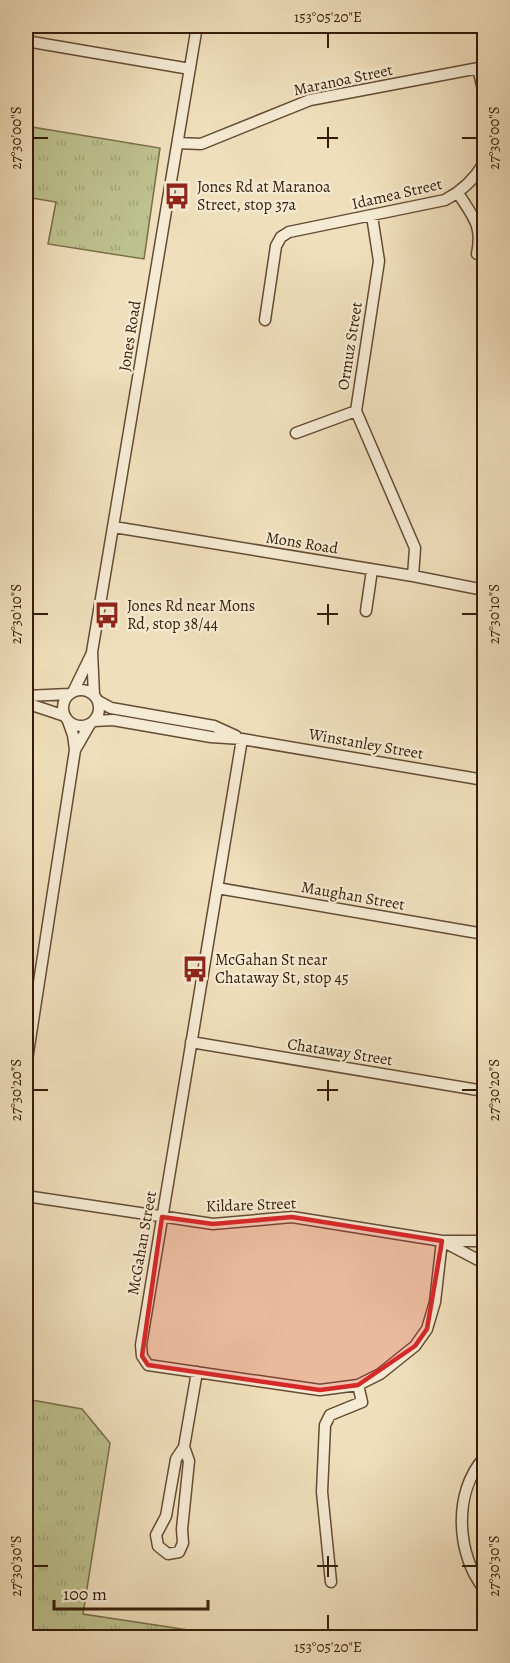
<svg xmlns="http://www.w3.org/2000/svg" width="510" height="1663" font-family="Alegreya,serif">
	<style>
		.park { fill: url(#park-tufts); stroke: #796e4a; stroke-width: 1.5 }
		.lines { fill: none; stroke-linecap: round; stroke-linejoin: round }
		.minor-casing { stroke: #644c34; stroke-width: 13 }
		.minor { stroke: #f5ead3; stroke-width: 10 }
		.marked { fill: #d62828; fill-opacity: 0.2; stroke: #d62828; stroke-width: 4.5; stroke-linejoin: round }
		.ticks { fill: none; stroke: #351b07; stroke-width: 2 }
		.labels { text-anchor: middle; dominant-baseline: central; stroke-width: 4.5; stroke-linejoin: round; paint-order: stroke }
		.street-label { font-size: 16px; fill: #351b07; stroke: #f5ead3 }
		.poi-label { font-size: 16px; fill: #351b07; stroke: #f5ead3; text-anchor: start }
		.neatline { fill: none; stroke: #351b07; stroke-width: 2 }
		.ticks-label { font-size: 15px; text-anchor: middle; fill: #351b07 }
	</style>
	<defs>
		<pattern id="park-tufts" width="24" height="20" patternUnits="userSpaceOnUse" patternTransform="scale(1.5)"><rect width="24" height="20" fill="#bdc18e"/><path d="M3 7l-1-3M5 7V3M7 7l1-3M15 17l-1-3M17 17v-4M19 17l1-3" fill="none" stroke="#a3a579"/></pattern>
	</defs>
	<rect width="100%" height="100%" fill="#f0dfbc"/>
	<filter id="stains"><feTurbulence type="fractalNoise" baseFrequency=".00333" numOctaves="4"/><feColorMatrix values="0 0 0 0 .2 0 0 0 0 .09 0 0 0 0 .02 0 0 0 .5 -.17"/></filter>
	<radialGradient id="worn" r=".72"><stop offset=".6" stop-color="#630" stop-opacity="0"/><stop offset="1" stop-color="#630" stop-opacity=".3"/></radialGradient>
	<path class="park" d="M26 126 160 148 144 259 48 244 56 202 26 197Z
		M26 1399 82 1409 110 1443 83 1614 235 1637H26Z"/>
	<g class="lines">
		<g class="minor-casing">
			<path id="minor" d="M26 41 190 69
				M478 68 484 94
				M178 143 201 144 310 100 484 67
				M458 193C473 217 483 225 477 254
				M372 216 379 261 356 411 415 548 413 576
				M265 320 276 246 281 237 289 232 445 200C462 191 474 180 484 163
				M296 433 356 411
				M114 527 413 576 484 590
				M366 611 372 570
				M63 708a18 18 0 1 1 36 0a18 18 0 1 1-36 0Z
				M73 692 91 655
				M94 695 92 652 197 26
				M26 696 69 694
				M98 701 111 708 214 726 236 736
				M26 703 65 716
				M94 721 113 720 211 737 242 739 484 780
				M242 739 141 1345 142 1356 148 1365 320 1390 358 1385 380 1374 415 1346 427 1329 435 1302 442 1241
				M75 750 90 724
				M217 888 484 934
				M191 1042 484 1091
				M26 1066 75 750 73 735 68 721
				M26 1196 213 1224 292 1217 442 1241H484
				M442 1241 484 1263
				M184 1447 189 1461 182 1529 183 1543 179 1552 168 1554 158 1546 156 1535 166 1516 176 1459 184 1447 197 1372
				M484 1458C453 1492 456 1554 484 1589
				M331 1582 322 1492 325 1425 330 1415 362 1402 358 1385"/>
		</g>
		<use href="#minor" class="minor"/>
	</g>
	<path class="marked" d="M162 1217 213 1224 292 1217 442 1241 427 1329 415 1346 358 1385 320 1390 148 1365 142 1356Z"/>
	<path class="ticks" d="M328 33V48M328 127V148M33 138H48M317 138H338M462 138H477M328 604V625M33 614H48M317 614H338M462 614H477M328 1080V1101M33 1090H48M317 1090H338M462 1090H477M328 1556V1577M33 1566H48M317 1566H338M462 1566H477M328 1615V1630"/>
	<defs>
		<g id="bus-bare" transform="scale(2.07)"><path d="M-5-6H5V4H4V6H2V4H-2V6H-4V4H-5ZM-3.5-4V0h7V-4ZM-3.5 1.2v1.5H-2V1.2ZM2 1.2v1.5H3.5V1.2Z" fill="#8f2418" stroke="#f5ead3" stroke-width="2.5" paint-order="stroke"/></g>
	</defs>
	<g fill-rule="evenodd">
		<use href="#bus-bare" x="177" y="196"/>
		<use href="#bus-bare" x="107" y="615"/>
		<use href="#bus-bare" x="195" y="969"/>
	</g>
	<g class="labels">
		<g class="street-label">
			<text transform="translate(343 80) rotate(-12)">Maranoa Street</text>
			<text transform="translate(397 194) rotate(-13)">Idamea Street</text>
			<text transform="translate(130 336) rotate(-81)">Jones Road</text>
			<text transform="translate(350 346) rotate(-81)">Ormuz Street</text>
			<text transform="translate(302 543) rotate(9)">Mons Road</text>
			<text transform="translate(366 744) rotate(10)">Winstanley Street</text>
			<text transform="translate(353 896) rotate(10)">Maughan Street</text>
			<text transform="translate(340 1052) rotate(9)">Chataway Street</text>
			<text transform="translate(251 1205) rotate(-2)">Kildare Street</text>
			<text transform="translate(142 1243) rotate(-80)">McGahan Street</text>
		</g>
		<g class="poi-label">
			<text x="197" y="187">Jones Rd at Maranoa<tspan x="197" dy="18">Street, stop 37a</tspan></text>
			<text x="127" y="606">Jones Rd near Mons<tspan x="127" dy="18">Rd, stop 38/44</tspan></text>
			<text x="215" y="960">McGahan St near<tspan x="215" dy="18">Chataway St, stop 45</tspan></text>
		</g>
	</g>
	<rect width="510" height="1663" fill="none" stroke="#f0dfbc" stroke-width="66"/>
	<path d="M54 1600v9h154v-9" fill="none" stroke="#351b07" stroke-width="3"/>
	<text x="63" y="1600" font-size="18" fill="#351b07" stroke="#f5ead3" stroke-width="4.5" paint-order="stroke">100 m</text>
	<rect x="33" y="33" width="444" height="1597" class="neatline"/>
	<g class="ticks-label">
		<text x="328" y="22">153°05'20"E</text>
		<text transform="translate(16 138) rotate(-90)" y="5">27°30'00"S</text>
		<text transform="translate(494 138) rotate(-90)" y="5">27°30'00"S</text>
		<text transform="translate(16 614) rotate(-90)" y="5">27°30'10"S</text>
		<text transform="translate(494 614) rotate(-90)" y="5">27°30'10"S</text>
		<text transform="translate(16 1090) rotate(-90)" y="5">27°30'20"S</text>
		<text transform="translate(494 1090) rotate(-90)" y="5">27°30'20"S</text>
		<text transform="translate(16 1566) rotate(-90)" y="5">27°30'30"S</text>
		<text transform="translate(494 1566) rotate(-90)" y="5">27°30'30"S</text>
		<text x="328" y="1652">153°05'20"E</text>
	</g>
	<rect width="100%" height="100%" filter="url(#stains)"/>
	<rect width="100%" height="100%" fill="url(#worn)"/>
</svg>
